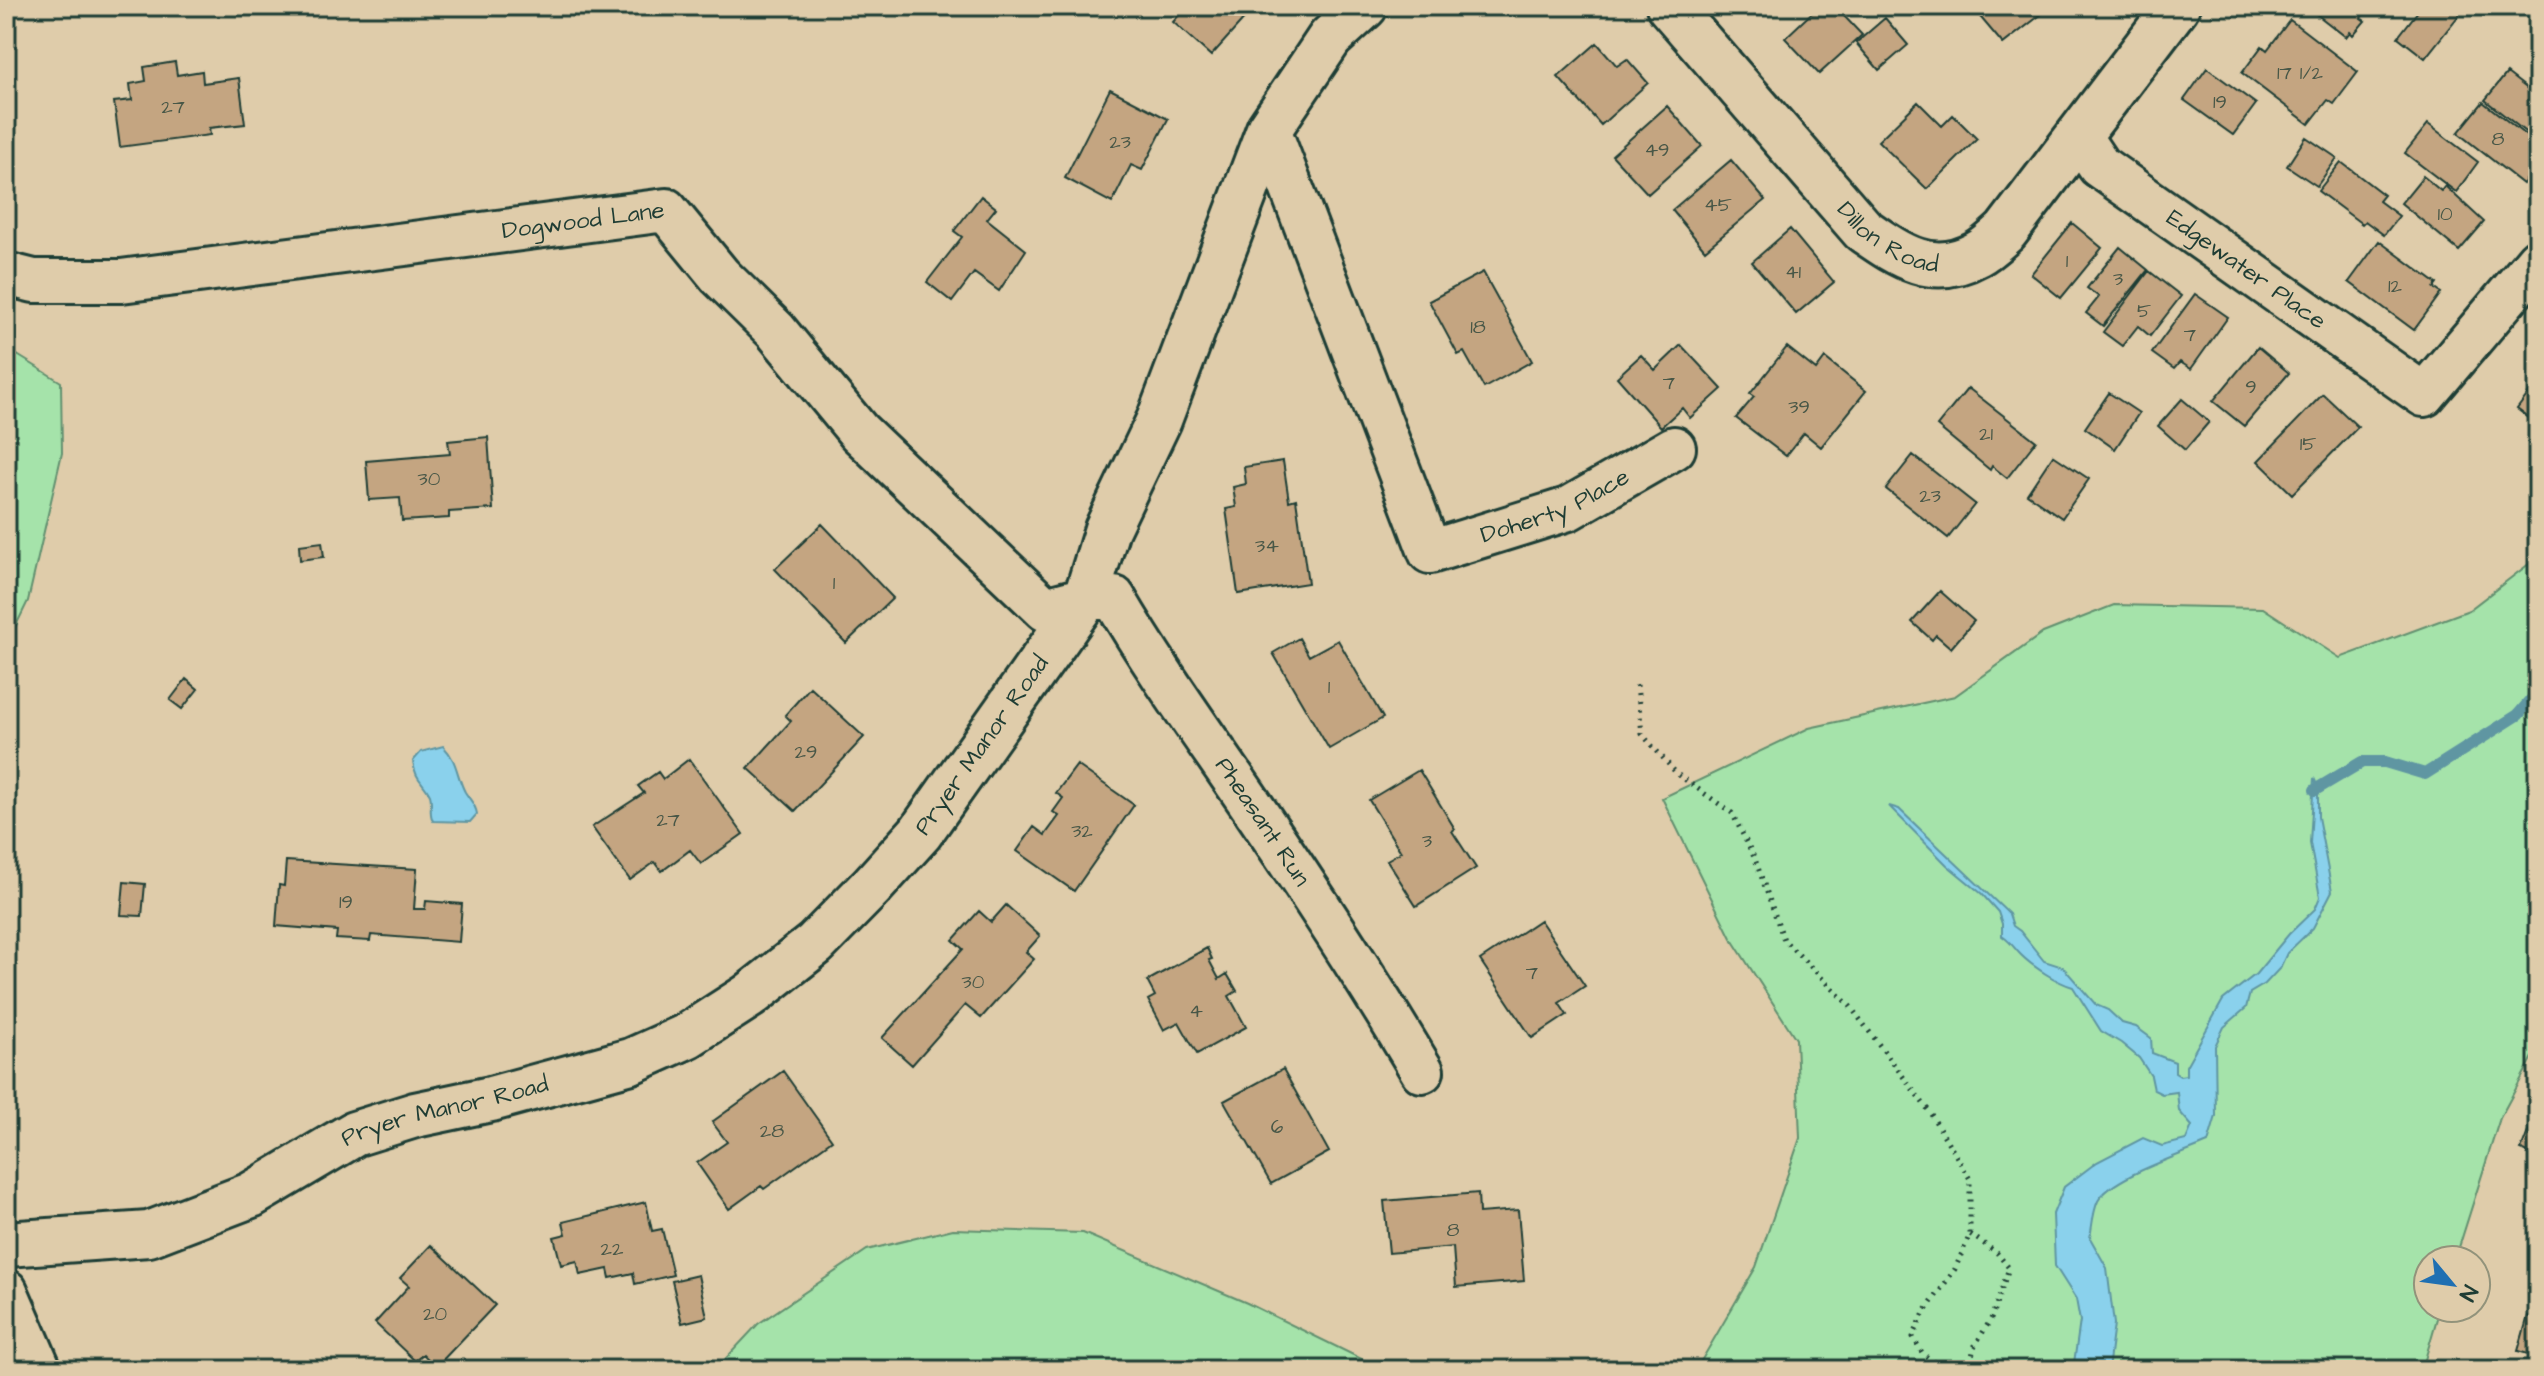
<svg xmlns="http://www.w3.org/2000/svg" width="2544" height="1376" font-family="'Architects Daughter',sans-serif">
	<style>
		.green { fill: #a5e3aa; stroke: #62906f; stroke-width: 2 }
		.water { fill: #8ad1ec; stroke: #5f96a2; stroke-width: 2 }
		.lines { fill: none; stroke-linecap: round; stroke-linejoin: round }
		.stream { stroke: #5f96a2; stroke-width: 12 }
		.building { fill: #c4a581; stroke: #1f3d34; stroke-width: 2 }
		.street-casing { stroke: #1f3d34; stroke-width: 48 }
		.secondary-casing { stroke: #1f3d34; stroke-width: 50 }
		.path { stroke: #1f3d34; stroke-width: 5; stroke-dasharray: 2 6; stroke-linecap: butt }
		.street { stroke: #dfccaa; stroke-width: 42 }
		.secondary { stroke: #dfccaa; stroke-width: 44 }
		.labels { text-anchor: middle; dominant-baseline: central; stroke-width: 6; stroke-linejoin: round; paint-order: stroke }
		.number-label { font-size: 20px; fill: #485747 }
		.street-label { font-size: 24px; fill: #1f3d34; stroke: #dfccaa }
	</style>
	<rect width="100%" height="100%" fill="#dfccaa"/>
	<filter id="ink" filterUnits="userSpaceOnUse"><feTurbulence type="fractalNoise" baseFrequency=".0125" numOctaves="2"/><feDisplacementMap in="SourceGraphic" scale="16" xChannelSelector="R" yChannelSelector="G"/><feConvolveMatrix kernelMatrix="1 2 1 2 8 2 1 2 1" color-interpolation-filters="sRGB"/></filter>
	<g filter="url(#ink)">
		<path class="green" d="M6 348 61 382 62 453 28 601 6 646Z
			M2538 557V787L2535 793 2538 801V1048L2500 1118 2455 1260H2428V1308H2440L2422 1370H1683L1700 1363 1756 1267 1800 1138 1796 1039 1731 938 1662 798 1809 728 1955 696 2043 633 2114 605 2263 608 2340 658 2469 610Z
			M953 1229 1083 1233 1247 1303 1384 1370H715L758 1324 867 1250Z"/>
		<path class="water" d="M443 746C458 761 456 775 465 792 470 800 476 805 477 814L470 822 433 821C428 812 433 804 430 795 423 781 415 780 413 761L421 752Z
			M2314 778 2318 787V817L2332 891 2313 928 2287 953 2280 968 2265 984 2250 993 2246 1008 2224 1027 2215 1046 2216 1116 2208 1143C2181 1155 2111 1177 2098 1201 2093 1211 2092 1227 2090 1238L2107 1268 2114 1324 2108 1370H2073L2080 1321 2076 1299 2055 1266 2053 1214 2064 1187 2097 1162 2143 1138 2162 1146 2186 1140 2192 1126 2179 1111 2177 1092 2162 1094 2154 1090 2151 1076 2139 1058 2121 1043 2101 1031 2073 987C2058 983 2033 967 2021 955 2014 948 2011 942 2002 936V924L1998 912 1982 894 1947 865 1889 806 1899 809 2009 914 2013 926 2020 931 2044 961 2063 967 2096 1005 2108 1010 2122 1023 2136 1027 2151 1038 2152 1053 2175 1062V1073L2180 1076 2186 1075V1066L2223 1000 2256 974 2289 934 2315 909 2320 897 2310 843Z"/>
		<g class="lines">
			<path class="stream" d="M2315 790 2362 762H2385L2425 774 2518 715 2538 692"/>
		</g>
		<path class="building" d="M1187 6H1256L1211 56 1173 22Z
			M1819 6H1855L1844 16 1862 35 1819 74 1785 38Z
			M1971 6H2052L2003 44Z
			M2306 6H2378L2373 12 2368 8 2361 18 2365 21 2353 35 2350 32 2346 37Z
			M2422 6H2458L2463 10 2425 58 2398 37Z
			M1885 18 1908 45 1879 70 1856 43Z
			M2290 20 2358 72 2334 104 2328 100 2309 124 2242 73 2262 46 2267 50Z
			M1597 43 1617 66 1627 59 1648 83 1601 125 1558 77Z
			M175 62 177 75 202 71 203 83 239 78 245 124 209 128 210 135 120 147 114 102 132 100 130 84 146 81 144 67Z
			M2207 68 2256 104 2233 135 2184 100Z
			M2507 73 2538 97V142L2485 100Z
			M1110 89 1168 119 1142 170 1131 165 1112 203 1065 178Z
			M1918 102 1942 126 1953 115 1977 139 1927 189 1878 141Z
			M2483 102 2538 145V164L2523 184 2458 133Z
			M1667 106 1702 146 1648 194 1612 155Z
			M2428 124 2478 162 2456 192 2405 153Z
			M2306 137 2337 158 2317 186 2287 166Z
			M1731 160 1765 200 1705 250 1672 210Z
			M2341 162 2384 195 2379 201 2399 216 2384 235 2365 221 2362 224 2318 191Z
			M2423 176 2441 191 2445 186 2484 222 2459 251 2401 203Z
			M981 196 996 208 987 219 1026 250 999 291 974 273 952 302 927 282 962 237 954 231Z
			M2072 223 2102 248 2061 298 2031 274Z
			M1790 229 1834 282 1796 314 1752 262Z
			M2379 241 2437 284 2434 288 2441 293 2414 330 2349 282Z
			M2120 247 2148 270 2103 326 2086 313 2099 297 2087 288Z
			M2149 271 2181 296 2150 336 2138 326 2122 346 2103 332Z
			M1483 272 1532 361 1484 388 1464 352 1458 355 1429 301Z
			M2195 294 2228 317 2191 369 2180 362 2174 369 2152 353Z
			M1681 345 1722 389 1690 418 1682 408 1661 427 1617 377 1641 355 1655 370Z
			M1787 347 1816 370 1825 358 1866 391 1821 447 1804 433 1786 456 1736 418 1754 397 1750 394Z
			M2258 347 2289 373 2244 426 2213 401Z
			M2538 381V425L2517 409Z
			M1968 388 2036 441 2007 478 1992 466 1990 470 1937 426Z
			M2109 393 2139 413 2115 449 2085 428Z
			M2323 394 2358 427 2292 494 2258 461Z
			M2182 399 2209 422 2185 450 2158 426Z
			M488 437 493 509 449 512V518L402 521 400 498 369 500 366 461 450 454 448 441Z
			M1913 455 1975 504 1948 538 1886 489Z
			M2053 455 2089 479 2062 518 2027 494Z
			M1283 461 1289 501 1296 499 1308 583 1238 594 1226 509 1236 507 1233 487 1246 484 1244 467Z
			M822 524 893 598 846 643 775 569Z
			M322 542 324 557 300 560 299 545Z
			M1940 591 1974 621 1951 648 1936 635 1932 640 1912 622Z
			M1299 638 1309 656 1338 640 1383 718 1329 749 1273 653Z
			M186 679 198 689 182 709 170 700Z
			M810 687 864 737 795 811 748 768 791 721 785 715Z
			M689 759 743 834 701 864 690 850 662 871 655 862 630 880 592 827 644 793 638 786 658 772 663 779Z
			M1077 765 1134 805 1074 891 1017 851 1034 827 1045 835 1059 816 1053 812 1063 798 1056 793Z
			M1419 770 1455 829 1452 831 1476 868 1416 906 1387 860 1401 852 1369 800Z
			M286 861 417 869 414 909H425L426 901 462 904 459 942 371 935 370 941 336 939 337 931 276 926 279 885 284 886Z
			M124 882 145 884 142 916 121 915Z
			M1006 905 1040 936 1026 952 1034 959 981 1018 965 1005 912 1065 882 1038 963 949 953 940 979 911 991 922Z
			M1540 920 1585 986 1559 1003 1567 1015 1532 1038 1480 960Z
			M1207 948 1212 959 1209 960 1219 979 1227 974 1237 991 1229 996 1246 1027 1197 1054 1179 1022 1164 1030 1148 1000 1155 996 1147 981Z
			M1283 1069 1329 1152 1271 1184 1224 1101Z
			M783 1071 832 1140 764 1189 761 1186 729 1209 697 1163 727 1142 712 1122Z
			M2538 1106V1157L2521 1150Z
			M1478 1193 1479 1213 1518 1210 1524 1281 1456 1287 1453 1247 1389 1253 1384 1201Z
			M646 1202 652 1231 662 1229 673 1275 635 1284 633 1273 610 1278 608 1269 580 1275 577 1261 561 1265 554 1237 566 1234 563 1222Z
			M431 1245 495 1305 436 1367 423 1354 415 1361 375 1323 409 1286 400 1278Z
			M698 1275 707 1317 682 1323 672 1281Z
			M2528 1316 2538 1319V1357L2518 1351Z"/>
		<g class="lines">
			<g class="street-casing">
				<g id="street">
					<path id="s1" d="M1269 129 1430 552 1568 509 1674 448"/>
					<path id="s2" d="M2079 136 2099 166 2424 395 2538 260"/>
					<path id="s3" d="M6 274 34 281H121L666 210 720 276 776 331 859 432 1045 609 1086 598H1114C1156 670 1205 737 1252 806 1311 893 1369 981 1422 1071"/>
					<path d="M6 1291 40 1370"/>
				</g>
			</g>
			<g class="secondary-casing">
				<g id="secondary">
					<path id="s4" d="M1669 6 1863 230C1899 255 1932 279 1977 254 1987 249 1997 239 2006 231L2177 6"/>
					<path id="s5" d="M6 1244 149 1234 251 1195 354 1134 415 1115 491 1099 631 1061 687 1036 749 996 815 944 872 886 920 833 1086 598 1107 529 1159 420 1269 129 1330 38 1365 6"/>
				</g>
			</g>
			<path class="path" d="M1637 685 1642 734 1677 774 1732 813 1755 859 1784 940 1850 1006 1929 1111 1970 1179V1234L1955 1269 1924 1313 1913 1337 1923 1354 1944 1370
				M1969 1370 1974 1347 1991 1319 2009 1268 1997 1253 1970 1234"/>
			<use href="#street" class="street"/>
			<use href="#secondary" class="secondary"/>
		</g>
	</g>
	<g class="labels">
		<g class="number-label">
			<text x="2300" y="73">17 1/2</text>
			<text x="2220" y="102">19</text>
			<text x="173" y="107">27</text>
			<text x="2498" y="139">8</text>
			<text x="1120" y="142">23</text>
			<text x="1657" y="150">49</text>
			<text x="1718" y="205">45</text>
			<text x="2445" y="214">10</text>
			<text x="2067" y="261">1</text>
			<text x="1793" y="272">41</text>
			<text x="2118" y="279">3</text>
			<text x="2395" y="286">12</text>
			<text x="2144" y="311">5</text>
			<text x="1478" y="327">18</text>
			<text x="2190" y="335">7</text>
			<text x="1669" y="383">7</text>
			<text x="2251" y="387">9</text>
			<text x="1799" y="407">39</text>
			<text x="1986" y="434">21</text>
			<text x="2308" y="444">15</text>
			<text x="429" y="479">30</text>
			<text x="1930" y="496">23</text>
			<text x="1267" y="546">34</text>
			<text x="834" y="583">1</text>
			<text x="1329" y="687">1</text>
			<text x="806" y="752">29</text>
			<text x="668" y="820">27</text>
			<text x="1082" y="831">32</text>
			<text x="1427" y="841">3</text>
			<text x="346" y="902">19</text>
			<text x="1532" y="973">7</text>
			<text x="973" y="982">30</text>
			<text x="1196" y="1011">4</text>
			<text x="1277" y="1127">6</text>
			<text x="772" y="1131">28</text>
			<text x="1453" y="1230">8</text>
			<text x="612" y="1249">22</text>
			<text x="435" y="1314">20</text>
		</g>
		<g class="street-label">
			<text stroke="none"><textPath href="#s3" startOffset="582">Dogwood Lane</textPath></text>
			<text stroke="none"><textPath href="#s4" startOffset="322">Dillon Road</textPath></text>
			<text stroke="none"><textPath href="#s2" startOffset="216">Edgewater Place</textPath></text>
			<text stroke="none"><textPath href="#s1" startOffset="586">Doherty Place</textPath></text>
			<text stroke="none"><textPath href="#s5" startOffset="1138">Pryer Manor Road</textPath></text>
			<text stroke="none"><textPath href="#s3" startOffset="1556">Pheasant Run</textPath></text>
			<text stroke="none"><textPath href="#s5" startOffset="466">Pryer Manor Road</textPath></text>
		</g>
	</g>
	<rect width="2544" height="1376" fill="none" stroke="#dfccaa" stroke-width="32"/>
	<rect x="16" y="16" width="2512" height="1344" fill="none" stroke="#1f3d34" stroke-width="3" filter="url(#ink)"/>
	<g transform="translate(2452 1284) rotate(119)"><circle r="38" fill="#dfccaa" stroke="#92937b" stroke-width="2"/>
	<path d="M0-6L14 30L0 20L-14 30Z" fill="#1f6fb2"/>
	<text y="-12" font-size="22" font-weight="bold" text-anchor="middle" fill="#1f3d34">N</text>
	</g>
</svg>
